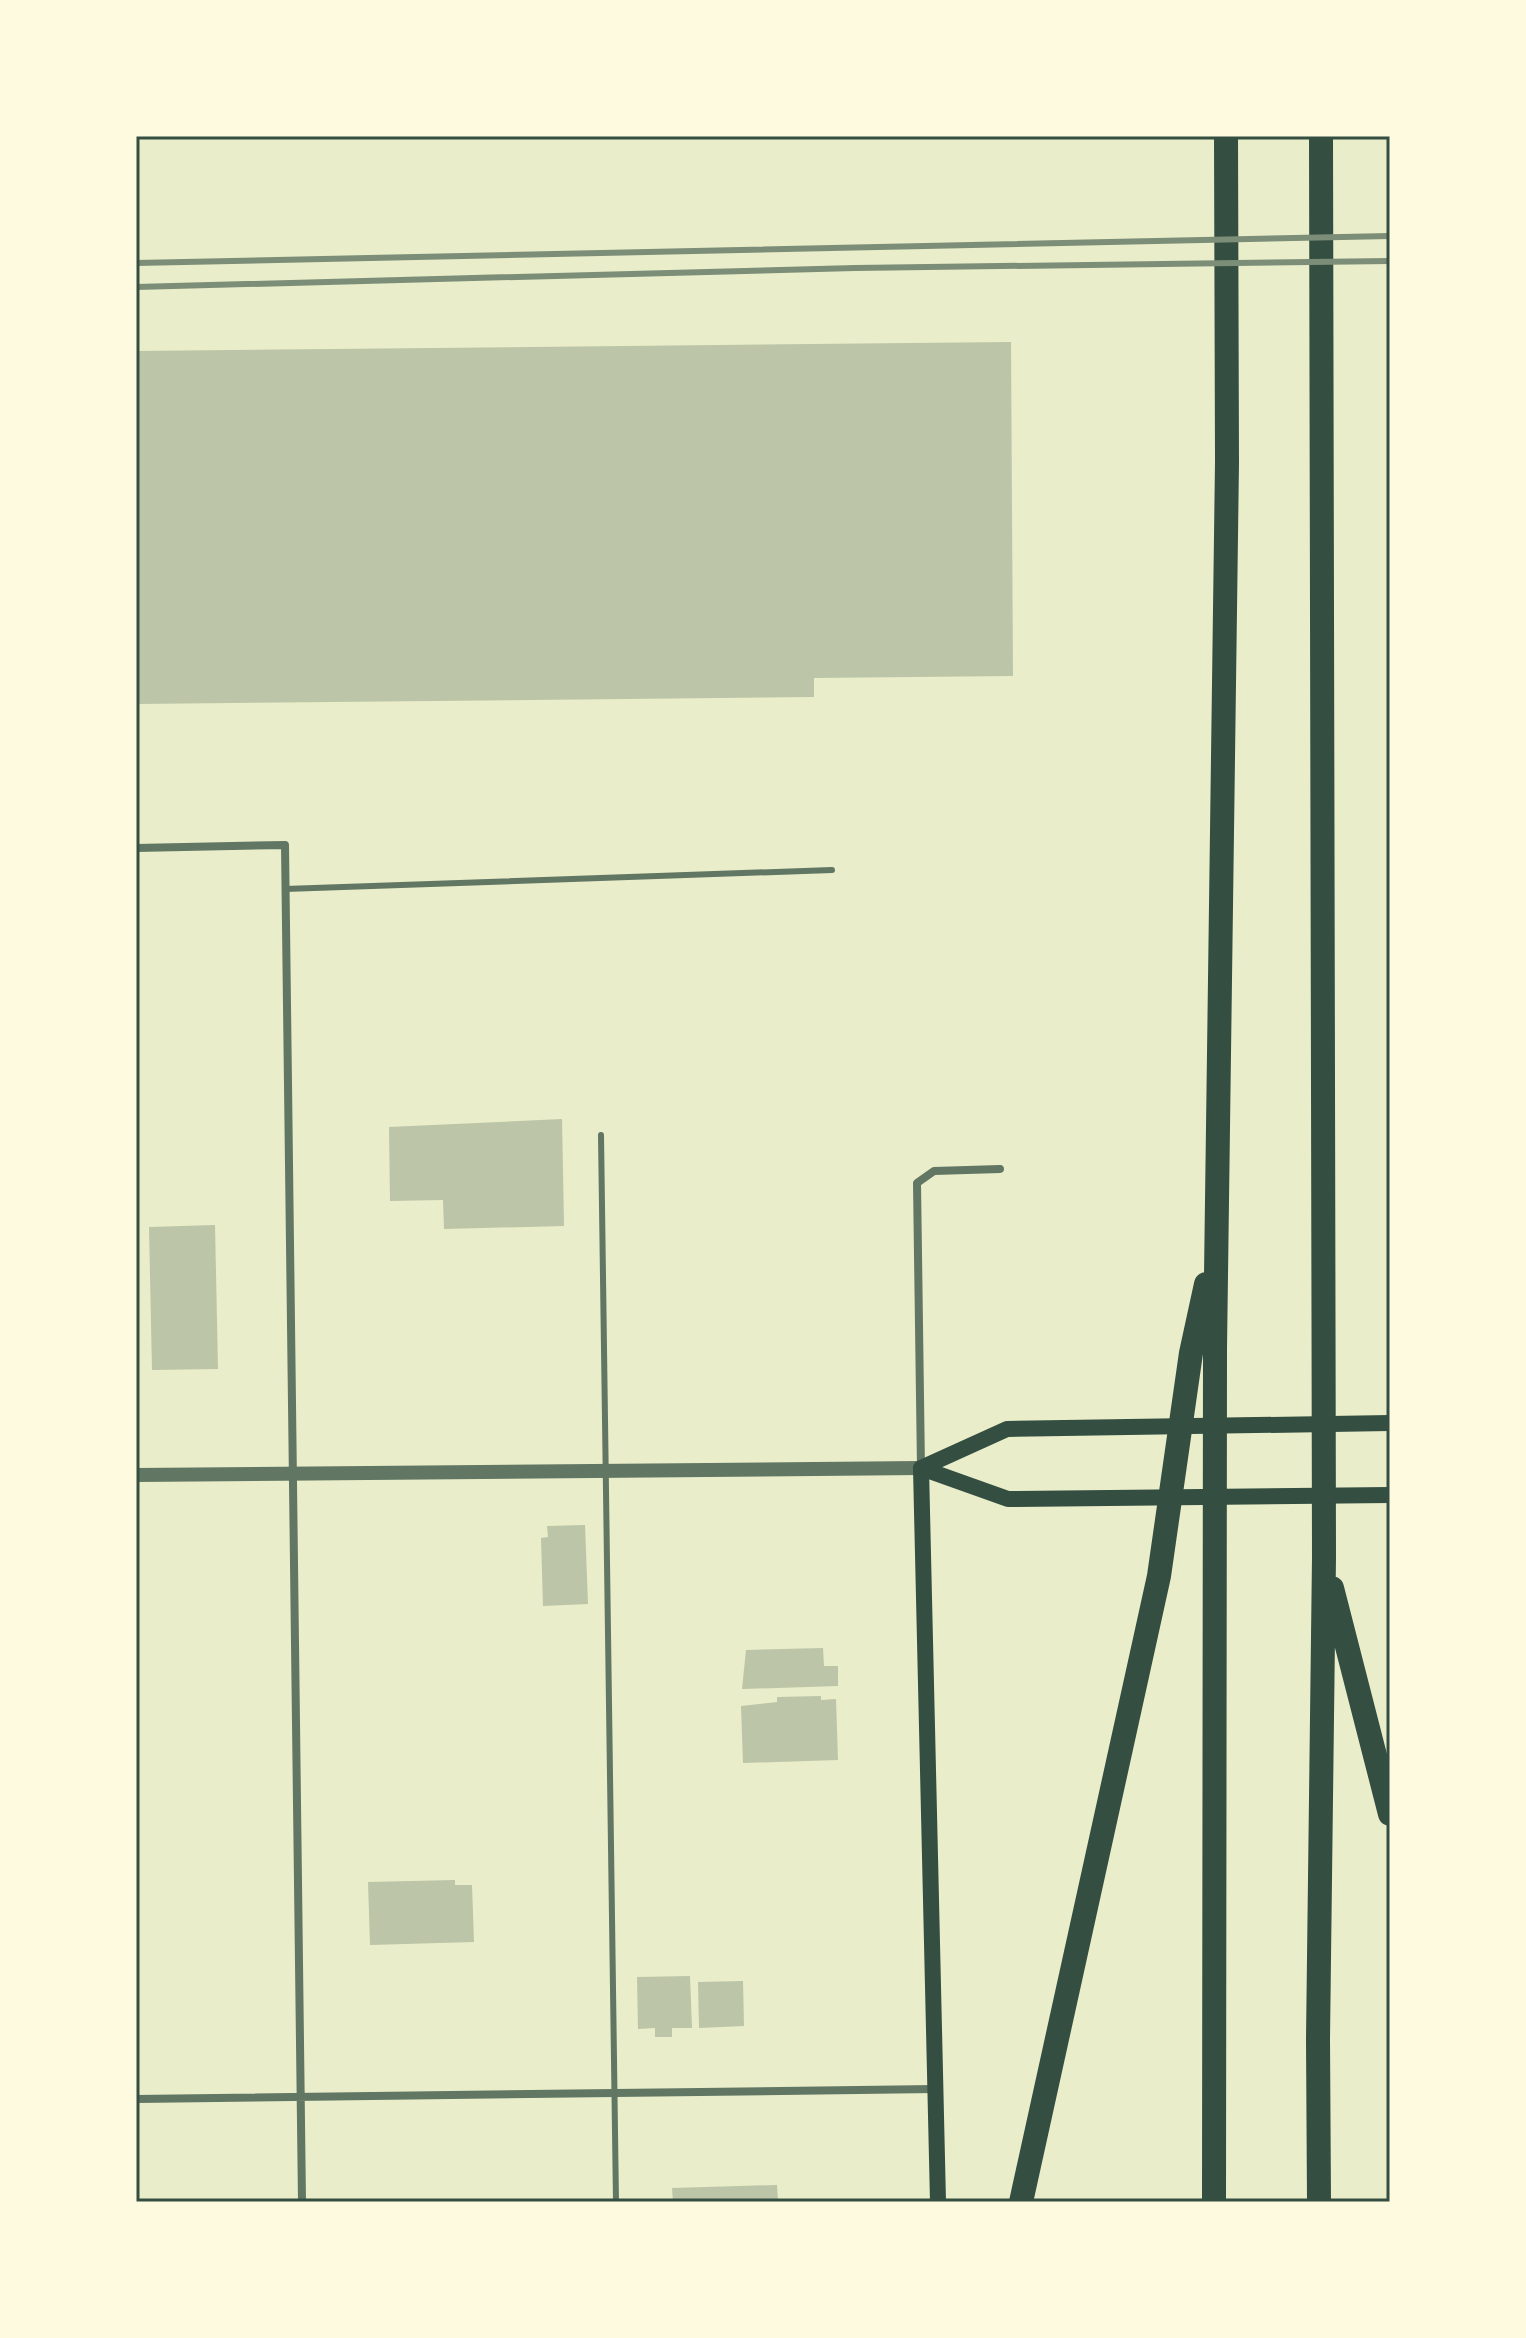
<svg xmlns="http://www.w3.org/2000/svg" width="1526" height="2338" font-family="'PT Sans Narrow',sans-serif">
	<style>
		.building { fill: #bcc5a7 }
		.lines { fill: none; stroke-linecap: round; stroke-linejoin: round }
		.service { stroke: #617663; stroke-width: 6 }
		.minor { stroke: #617663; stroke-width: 8 }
		.tertiary { stroke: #617663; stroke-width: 14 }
		.secondary { stroke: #344e41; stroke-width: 16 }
		.motorway { stroke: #344e41; stroke-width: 24 }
		.rail { stroke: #7c8e77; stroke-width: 6 }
		.neatline { fill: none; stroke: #344e41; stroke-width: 3 }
	</style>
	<rect width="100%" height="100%" fill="#e9edc9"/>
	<path class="building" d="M1011 342 1013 676 814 678V697L136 704V351Z
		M562 1119 564 1226 444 1229 443 1200 390 1201 389 1127Z
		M215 1225 218 1369 152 1370 149 1227Z
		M585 1525 588 1604 543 1606 541 1538 548 1537 547 1526Z
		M823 1648 824 1666H838V1686L742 1689 746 1650Z
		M821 1696V1700L836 1699 838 1760 743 1763 741 1706 777 1702V1697Z
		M455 1880V1885H472L474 1942 370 1945 368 1882Z
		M690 1976 692 2028H672V2037H655V2028L638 2029 637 1977Z
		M743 1981 744 2026 699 2028 698 1982Z
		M777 2185 778 2202H673L672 2188Z"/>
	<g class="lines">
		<path class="service" d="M285 889 832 870
			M601 1135 616 2202"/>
		<path class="minor" d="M136 848 285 845 302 2202
			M921 1468 917 1183 934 1171 1000 1169
			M136 2099 935 2089"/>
		<path class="tertiary" d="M136 1475 921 1468"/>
		<path class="secondary" d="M921 1468 938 2202
			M921 1468 1007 1429 1390 1423
			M921 1468 1008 1499 1390 1495"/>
		<path class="motorway" d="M1332 1588 1390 1814
			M1021 2202 1159 1576 1191 1353 1206 1284
			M1214 2202 1215 1349 1227 462 1226 136
			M1319 2202 1318 2039 1324 1557 1321 136"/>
		<path class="rail" d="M136 263 1390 236
			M136 287 855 268 1390 261"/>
	</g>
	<rect width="1526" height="2338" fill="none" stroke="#fefae0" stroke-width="276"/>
	<rect x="138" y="138" width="1250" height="2062" class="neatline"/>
</svg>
